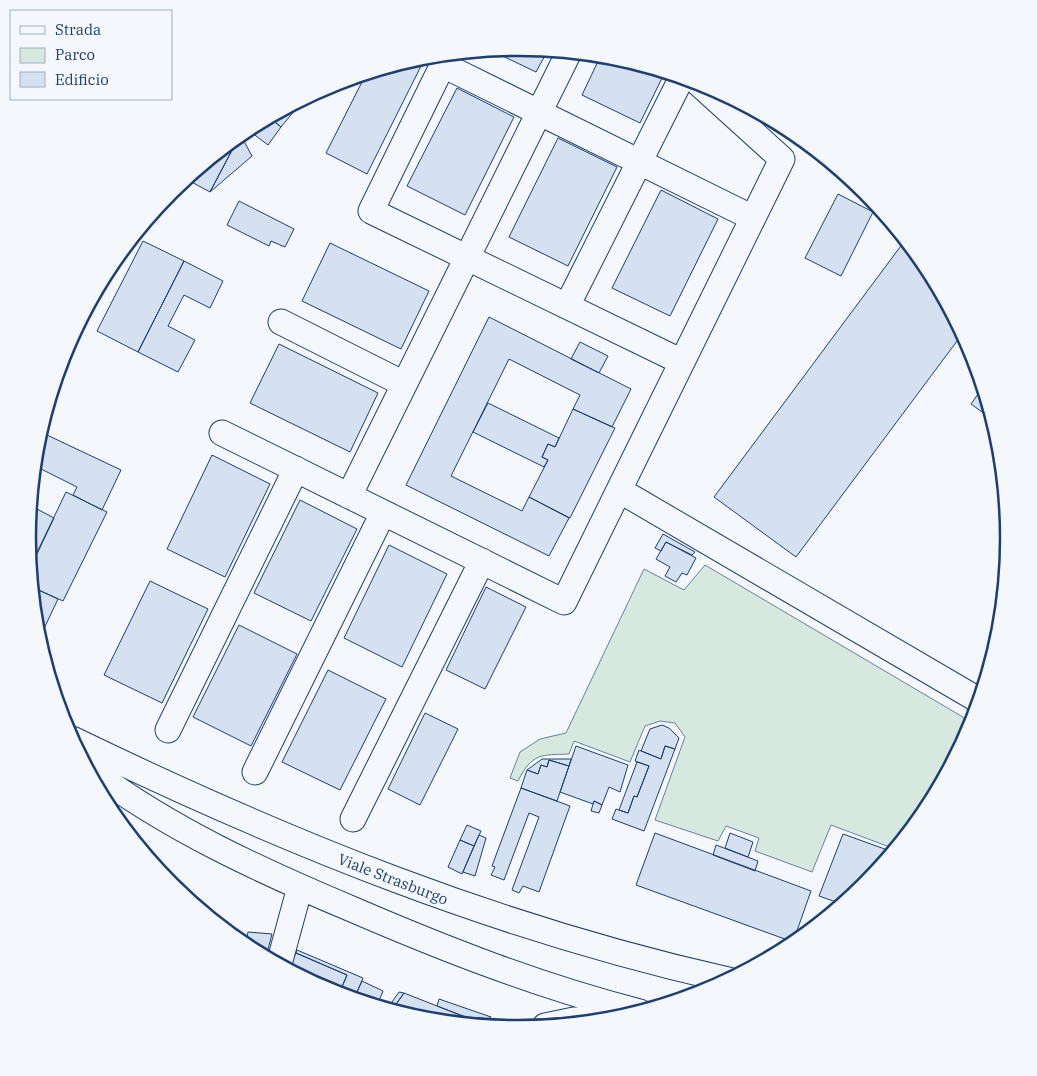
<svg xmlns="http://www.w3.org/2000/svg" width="1037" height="1076" font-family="'IBM Plex Serif',serif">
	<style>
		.green { fill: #d7e8df; stroke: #687fa3 }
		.building { fill: #d5e0f0; stroke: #1d3f73 }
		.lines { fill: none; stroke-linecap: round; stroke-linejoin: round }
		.minor-casing { stroke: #1d3f73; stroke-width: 27 }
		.minor { stroke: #f4f7fb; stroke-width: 25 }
		.labels { text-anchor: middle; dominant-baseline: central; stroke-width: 4; stroke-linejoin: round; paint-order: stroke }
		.street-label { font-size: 15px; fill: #1d3f73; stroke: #f4f7fb }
		.rim { fill: none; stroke: #1d3f73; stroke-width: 2.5 }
	</style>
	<rect width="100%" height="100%" fill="#f4f7fb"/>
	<path class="green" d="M705 565 973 723 927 811 895 849 831 825 812 872 755 851 759 838 726 826 718 841 655 820 685 737 675 723 660 721 645 726 630 762 574 741 569 754C541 755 532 753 518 781L510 778 520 752 540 739 566 733 644 569 684 590Z"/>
	<path class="building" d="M519 47 548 50 536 72 490 50Z
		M601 55 615 56 665 72 640 123 582 95Z
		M426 56 367 174 326 153 366 74Z
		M457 88 514 117 465 215 407 186Z
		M304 99 281 127 269 117Z
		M269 117 281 127 268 145 247 129Z
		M240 134 252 156 210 192 240 135Z
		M240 135 210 192 186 179Z
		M558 138 617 167 568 266 509 237Z
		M661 190 718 219 670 316 612 288Z
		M838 194 873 212 841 276 805 258Z
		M239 201 294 229 285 247 271 241 269 246 227 225Z
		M906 239 927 265 963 333 796 557 714 497Z
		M143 241 184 261 138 352 97 331Z
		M330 243 429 291 401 349 302 301Z
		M184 261 223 281 210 308 184 295 168 326 195 340 178 372 138 352Z
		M489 317 631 389 612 427 573 409 580 395 509 359 451 476 522 511 529 497 569 518 549 556 406 485Z
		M580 342 608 356 599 373 571 359Z
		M279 344 378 393 350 452 250 403Z
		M983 387 993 420 971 404Z
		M488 403 559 438 555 447 548 444 542 457 548 460 544 467 473 432Z
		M573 409 615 428 570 518 529 497 548 460 542 457 548 444 555 447Z
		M47 435 121 470 102 510 73 495 77 487 35 466V460Z
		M212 455 270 484 225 577 167 549Z
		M66 492 107 512 63 601 32 587 30 567Z
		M300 500 357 529 311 621 254 593Z
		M37 509 54 518 37 554 29 550 28 538 29 526Z
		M663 534 695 552 692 555 666 542 661 551 655 548Z
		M666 542 696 558 687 575 682 573 676 582 665 576 670 567 656 559Z
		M389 545 447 574 402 667 344 638Z
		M29 550 37 554 30 567Z
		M150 581 208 609 162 703 104 675Z
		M32 587 58 599 41 635 37 633Z
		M486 587 526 607 485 689 446 670Z
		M239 625 297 654 251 746 193 717Z
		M328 670 386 699 340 790 282 762Z
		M425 713 458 729 420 805 388 789Z
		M662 725 669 728 679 738 675 749 665 746 661 759 641 751 650 729Z
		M576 746 628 765 620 792 609 787 602 805 594 801 593 804 560 792Z
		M665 746 675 749 644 831 612 819 616 809 628 813 634 796 637 797 649 766 635 761 639 750 661 759Z
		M542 759H571L569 766 549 760 547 767 541 765 538 774 527 770Z
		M549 760 569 766 557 801 521 788 527 770 538 774 541 765 547 767Z
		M637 762 649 766 637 797 634 796 628 813 619 810Z
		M521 788 570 806 539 892 523 886 519 893 512 890 539 817 529 813 504 880 491 875 495 867 492 866Z
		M594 801 602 805 599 813 591 811Z
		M467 825 481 831 474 846 460 840Z
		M655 833 811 891 793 942 636 885Z
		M730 833 753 842 748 857 725 848Z
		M843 834 893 852 865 885 832 913 836 902 819 896Z
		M479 835 486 838 475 876 463 872Z
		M460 840 474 846 462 874 448 867Z
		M716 845 758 861 755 871 713 855Z
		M248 932 272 934 266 957 245 946Z
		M297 950 363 978 354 999 339 994 347 975 296 953Z
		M296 953 347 975 339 994 289 969Z
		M362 981 383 991 377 1006 354 999Z
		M399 992 404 993 392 1010 387 1009Z
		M404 993 465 1017 463 1024 422 1020 392 1010Z
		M439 999 491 1017 480 1025 470 1024 471 1019 437 1006Z
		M403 1011 418 1015 417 1018 402 1013Z
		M465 1017 471 1019 470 1024H463Z"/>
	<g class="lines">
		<g class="minor-casing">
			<path id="minor" d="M448 54 371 211 682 362
				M443 65 753 218
				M567 306 682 77
				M281 322 404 384
				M222 433 564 602 619 490 980 701
				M619 490 782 159 697 82
				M349 496 569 52
				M168 730 296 469
				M72 739C285 842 497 928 728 980
				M88 768C169 829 261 871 354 910 447 950 542 987 640 1012
				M255 772 383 513
				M353 819 482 561
				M279 964 300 887
				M545 1026 574 1020 622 1017"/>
		</g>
		<use href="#minor" class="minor"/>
	</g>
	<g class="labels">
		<g class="street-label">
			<text transform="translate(393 879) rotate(21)">Viale Strasburgo</text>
		</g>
	</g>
	<path d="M0 0H1037V1076H0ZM36 538a482 482 0 1 1 964 0a482 482 0 1 1-964 0Z" fill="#f4f7fb" fill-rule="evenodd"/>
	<path class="rim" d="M36 538a482 482 0 1 1 964 0a482 482 0 1 1-964 0Z"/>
	<rect x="10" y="10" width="162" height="90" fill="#f4f7fb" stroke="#9eadc5"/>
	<rect x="20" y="26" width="25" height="8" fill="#f4f7fb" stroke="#9eadc5"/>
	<text x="55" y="35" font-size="15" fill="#1d3f73">Strada</text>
	<rect x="20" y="48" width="25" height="15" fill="#d7e8df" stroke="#9eadc5"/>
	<text x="55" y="60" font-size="15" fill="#1d3f73">Parco</text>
	<rect x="20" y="72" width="25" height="15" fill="#d5e0f0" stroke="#9eadc5"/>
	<text x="55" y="85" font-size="15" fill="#1d3f73">Edificio</text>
</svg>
